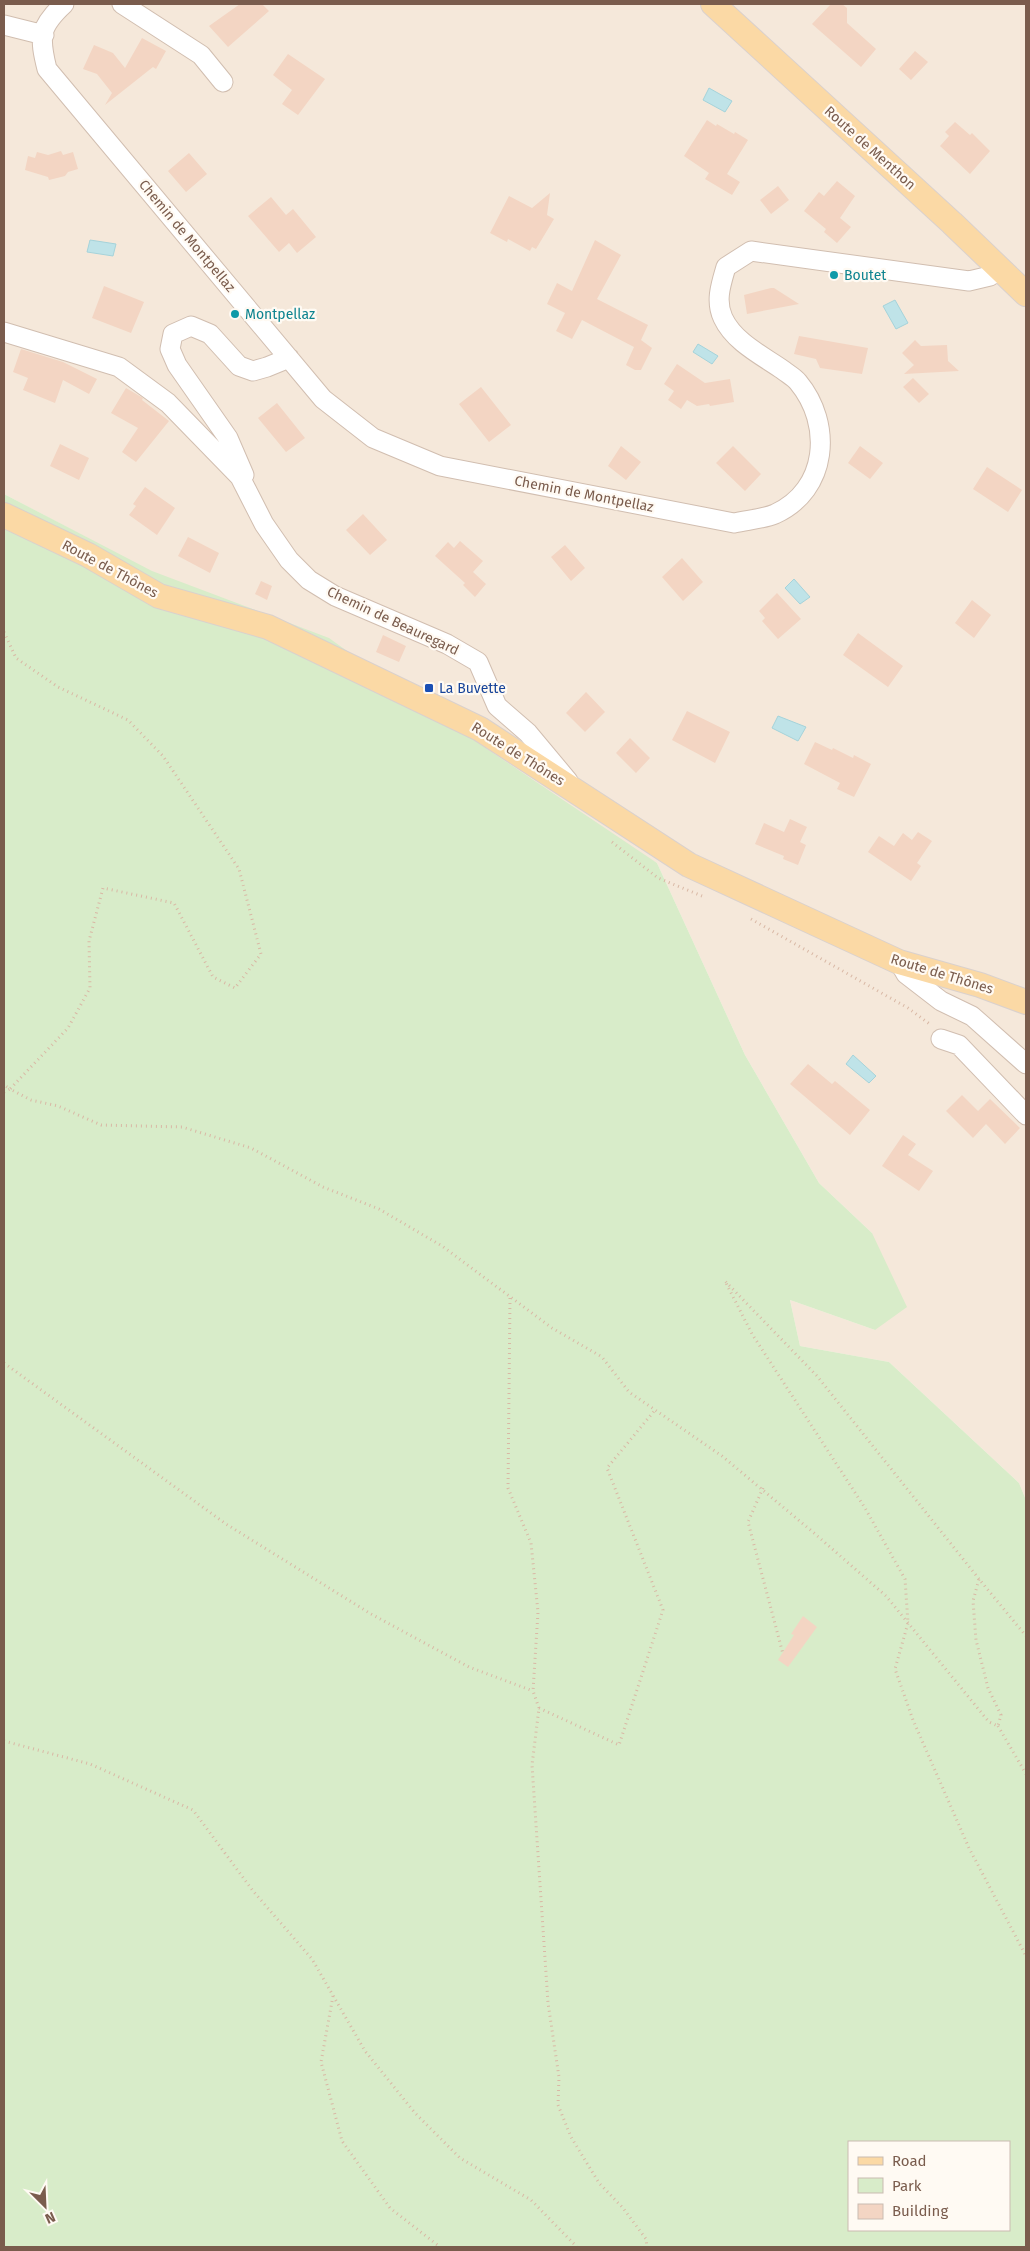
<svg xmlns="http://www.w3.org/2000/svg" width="1030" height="2251" font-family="'Fira Sans',sans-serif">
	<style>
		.residential { fill: #f5e8da }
		.green { fill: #d8ecc9; fill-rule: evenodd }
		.water { fill: #bfe3e8; stroke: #a5d3da }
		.building { fill: #f3d5c3 }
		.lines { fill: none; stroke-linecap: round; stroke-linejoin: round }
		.minor-casing { stroke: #d1beb0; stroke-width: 21 }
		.major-casing { stroke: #dad1cd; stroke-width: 26 }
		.path { stroke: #d9b8a5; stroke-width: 3; stroke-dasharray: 1 4; stroke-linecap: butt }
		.minor { stroke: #fff; stroke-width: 19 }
		.major { stroke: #fbd9a5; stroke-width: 24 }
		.culture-dot { fill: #0f9aa8; stroke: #fffaf3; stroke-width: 2 }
		.transit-dot { fill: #1a4fb4; stroke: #fffaf3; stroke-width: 2 }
		.labels { text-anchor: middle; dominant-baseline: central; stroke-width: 4.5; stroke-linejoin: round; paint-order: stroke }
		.street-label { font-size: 14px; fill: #7a5c4d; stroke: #fffaf3 }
		.culture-label { font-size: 14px; fill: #0d838f; stroke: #fffaf3; text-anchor: start }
		.transit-label { font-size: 14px; fill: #164399; stroke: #fffaf3; text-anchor: start }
	</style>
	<rect width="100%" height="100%" fill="#fdf6ec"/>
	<path class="residential" d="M4 4H1026V1500L1019 1483 889 1362 800 1346 790 1300 875 1330 872 1233 819 1183 745 1055 657 863 152 572 4 494Z"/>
	<path class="green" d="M4 494 152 571 329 638 435 714 657 863 745 1055 819 1183 872 1233 907 1307 875 1330 790 1300 800 1346 889 1362 1019 1483 1026 1500V2247H4ZM849 2142H1009V2230H849Z"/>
	<path class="water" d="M709 88 732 101 725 112 703 100Z
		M90 240 116 244 113 256 87 252Z
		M895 300 908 323 896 329 883 306Z
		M698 344 718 356 712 364 693 352Z
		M794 579 810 597 800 604 785 588Z
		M778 716 806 727 798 741 772 728Z
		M853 1055 876 1076 869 1083 846 1064Z"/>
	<path class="building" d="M240 4H262L269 11 228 47 209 26Z
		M831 4H842L847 8V23L876 49 861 67 812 24Z
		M142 38 166 51 156 69 153 67 105 105 112 93 97 74 83 69 94 45 113 53 125 68Z
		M915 51 928 62 911 80 899 69Z
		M288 54 325 79 298 115 282 104 292 90 273 75Z
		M707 120 716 126 717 124 734 134 735 132 748 140 727 174 740 182 732 195 705 179 709 173 684 156Z
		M955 122 970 135 972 133 990 151 970 174 940 146 949 136 945 132Z
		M61 151 63 155 73 152 78 169 68 172 65 176 49 180 48 177 25 170 28 156 35 158 37 152 48 155Z
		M189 153 207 174 186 192 168 171Z
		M837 181 855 196 840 218 851 227 837 243 824 232 826 229 804 211 819 192 824 196Z
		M778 186 789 200 771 214 760 200Z
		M550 193 547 215 554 219 536 249 532 247 530 251 508 239 507 242 490 233 509 196 532 208Z
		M271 197 286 215 293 209 316 237 297 253 289 243 279 252 248 216Z
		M595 240 621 255 597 299 648 325 641 340 652 348 641 370H635L626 365 634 347 582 320 572 339 556 331 565 313 547 304 557 283 572 291Z
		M104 286 144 302 131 333 92 318Z
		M771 288H774L799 304 747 314 744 295Z
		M799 336 868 348 862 374 820 368 816 359 794 354Z
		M915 340 921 346 947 345 948 361 959 371 904 374 914 365 902 353Z
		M21 349 63 362 97 379 89 394 63 380 55 403 23 390 28 378 13 372Z
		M677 364 705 383 730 379 734 402 710 406 709 404 697 406 687 400 681 409 668 400 674 391 664 384Z
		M913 378 929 394 919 403 903 387Z
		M481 387 511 425 489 442 459 404Z
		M126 388 143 398 142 400 169 421 136 462 122 452 138 428 111 413Z
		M277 403 305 438 286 452 258 418Z
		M60 444 89 458 79 480 50 466Z
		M621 446 641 462 626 480 608 466Z
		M733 446 761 474 745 491 716 463Z
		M860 446 883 463 870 479 848 463Z
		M987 467 1022 490 1008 512 973 489Z
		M145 487 175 508 157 535 129 515 136 506 133 504Z
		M363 514 387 540 370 555 346 530Z
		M188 537 219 553 210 573 178 556Z
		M460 541 483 561 473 572 486 584 475 597 463 585 465 583 435 556 448 542 454 548Z
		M565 545 585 568 571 581 551 557Z
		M682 558 703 582 683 601 662 577Z
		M261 581 272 586 267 600 255 594Z
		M777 593 801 619 778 639 762 621 765 618 759 611Z
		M972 600 991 615 974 638 955 623Z
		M858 633 903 666 888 687 843 655Z
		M383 635 406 646 399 662 376 652Z
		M586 692 605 712 585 732 566 713Z
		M687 711 730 732 715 763 672 740Z
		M630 738 650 758 636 773 616 753Z
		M815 742 832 750 833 748 853 758 854 755 871 764 854 797 837 789 840 783 804 764Z
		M790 819 807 827 800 842 806 845 798 865 783 859 784 856 755 844 764 823 784 832Z
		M918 832 932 841 917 863 921 866 911 881 868 852 879 836 894 846 903 833 912 840Z
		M808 1064 832 1084 835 1081 870 1110 850 1135 790 1084Z
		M962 1095 978 1111 990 1099 1020 1128 1005 1144 986 1124 973 1138 946 1111Z
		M903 1135 916 1144 908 1155 933 1171 919 1191 882 1166Z
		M803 1616 817 1627 788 1667 778 1660 794 1635 791 1634Z"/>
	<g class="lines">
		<g class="minor-casing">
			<path id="minor" d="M64 4C39 27 39 37 47 69L323 399 373 438 440 466 734 523C747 520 763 519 775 514 828 490 833 424 798 382 794 377 788 374 783 370 763 356 734 342 723 318 715 301 721 284 726 267L751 251 969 281 990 276 1000 269
				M122 4 201 55 223 82
				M4 25 44 35
				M4 332 119 367 168 403 240 477 264 524 289 560 309 580 335 596 447 644 478 662 497 706 528 733 568 781
				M244 475 228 438 177 365 170 349 173 334 191 326 210 334 239 366 253 371 267 367 289 358
				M899 962 906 974 941 1001 972 1016 1026 1064
				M941 1039 959 1045 1026 1115"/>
		</g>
		<g class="major-casing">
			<path id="major" d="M713 4 952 223 1026 294
				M4 515 88 555 159 596 268 627 480 729 689 865 899 962 980 985 1026 1002"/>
		</g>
		<path class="path" d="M4 632 16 658 58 687 128 720 163 756 239 869 261 954 235 988 213 977 174 903 103 888 89 941 90 988 68 1028 10 1089 4 1085
			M612 842 658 878 702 896
			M751 919 908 1008 931 1025
			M4 1092 10 1089 31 1100 58 1106 101 1125 182 1127 251 1148 323 1187 379 1209 442 1246 552 1328 602 1357 629 1392 722 1456 814 1533 886 1596 989 1722 998 1726 1001 1715 988 1688 976 1640 973 1601 979 1579 1026 1636
			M510 1298 508 1488 531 1543 538 1612 533 1691 539 1708 532 1765 548 2003 559 2077 558 2105 571 2137 599 2183 623 2208 646 2239 647 2247
			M4 1363 226 1524 371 1614 469 1667 533 1691
			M763 1488 748 1522 783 1654
			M979 1579 817 1376 725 1281 752 1334 865 1508 905 1579 908 1623 895 1669 913 1720 969 1848 1026 1956
			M539 1708 619 1745 663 1610 607 1468 655 1410
			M998 1726 1026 1774
			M4 1741 90 1764 193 1810 253 1891 312 1959 365 2051 415 2113 460 2158 531 2200 577 2247
			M333 1996 321 2062 342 2141 390 2208 440 2247"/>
		<use href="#minor" class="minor"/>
		<use href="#major" class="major"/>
	</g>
	<g class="culture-dot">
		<circle cx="834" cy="275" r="5"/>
		<circle cx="235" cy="314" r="5"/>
	</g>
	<rect class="transit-dot" x="424" y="683" width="10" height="10" rx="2.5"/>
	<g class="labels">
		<g class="street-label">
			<text transform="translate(870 148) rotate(42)">Route de Menthon</text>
			<text transform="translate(187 236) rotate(50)">Chemin de Montpellaz</text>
			<text transform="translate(584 494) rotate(11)">Chemin de Montpellaz</text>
			<text transform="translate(110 569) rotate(28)">Route de Thônes</text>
			<text transform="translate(393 621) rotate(25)">Chemin de Beauregard</text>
			<text transform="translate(518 754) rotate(32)">Route de Thônes</text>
			<text transform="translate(942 974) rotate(17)">Route de Thônes</text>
		</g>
		<g class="culture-label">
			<text x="844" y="275">Boutet</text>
			<text x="245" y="314">Montpellaz</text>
		</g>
		<g class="transit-label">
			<text x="439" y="688">La Buvette</text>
		</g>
	</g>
	<rect width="1030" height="2251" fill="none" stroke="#7a5c4d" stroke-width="10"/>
	<rect x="848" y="2141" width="162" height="90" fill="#fffaf3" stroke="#cabbb1"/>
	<rect x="858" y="2157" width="25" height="8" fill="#fbd9a5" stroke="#cabbb1"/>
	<text x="892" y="2166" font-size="15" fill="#7a5c4d">Road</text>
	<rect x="858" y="2178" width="25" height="15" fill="#d8ecc9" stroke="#cabbb1"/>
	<text x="892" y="2191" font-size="15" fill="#7a5c4d">Park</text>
	<rect x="858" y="2204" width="25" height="15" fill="#f3d5c3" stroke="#cabbb1"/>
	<text x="892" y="2216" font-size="15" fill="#7a5c4d">Building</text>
	<g transform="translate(45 2206) rotate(156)" stroke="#fffaf3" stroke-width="4" paint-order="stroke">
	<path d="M0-4L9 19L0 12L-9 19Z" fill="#7a5c4d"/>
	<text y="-8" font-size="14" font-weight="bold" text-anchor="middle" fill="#7a5c4d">N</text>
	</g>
</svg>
